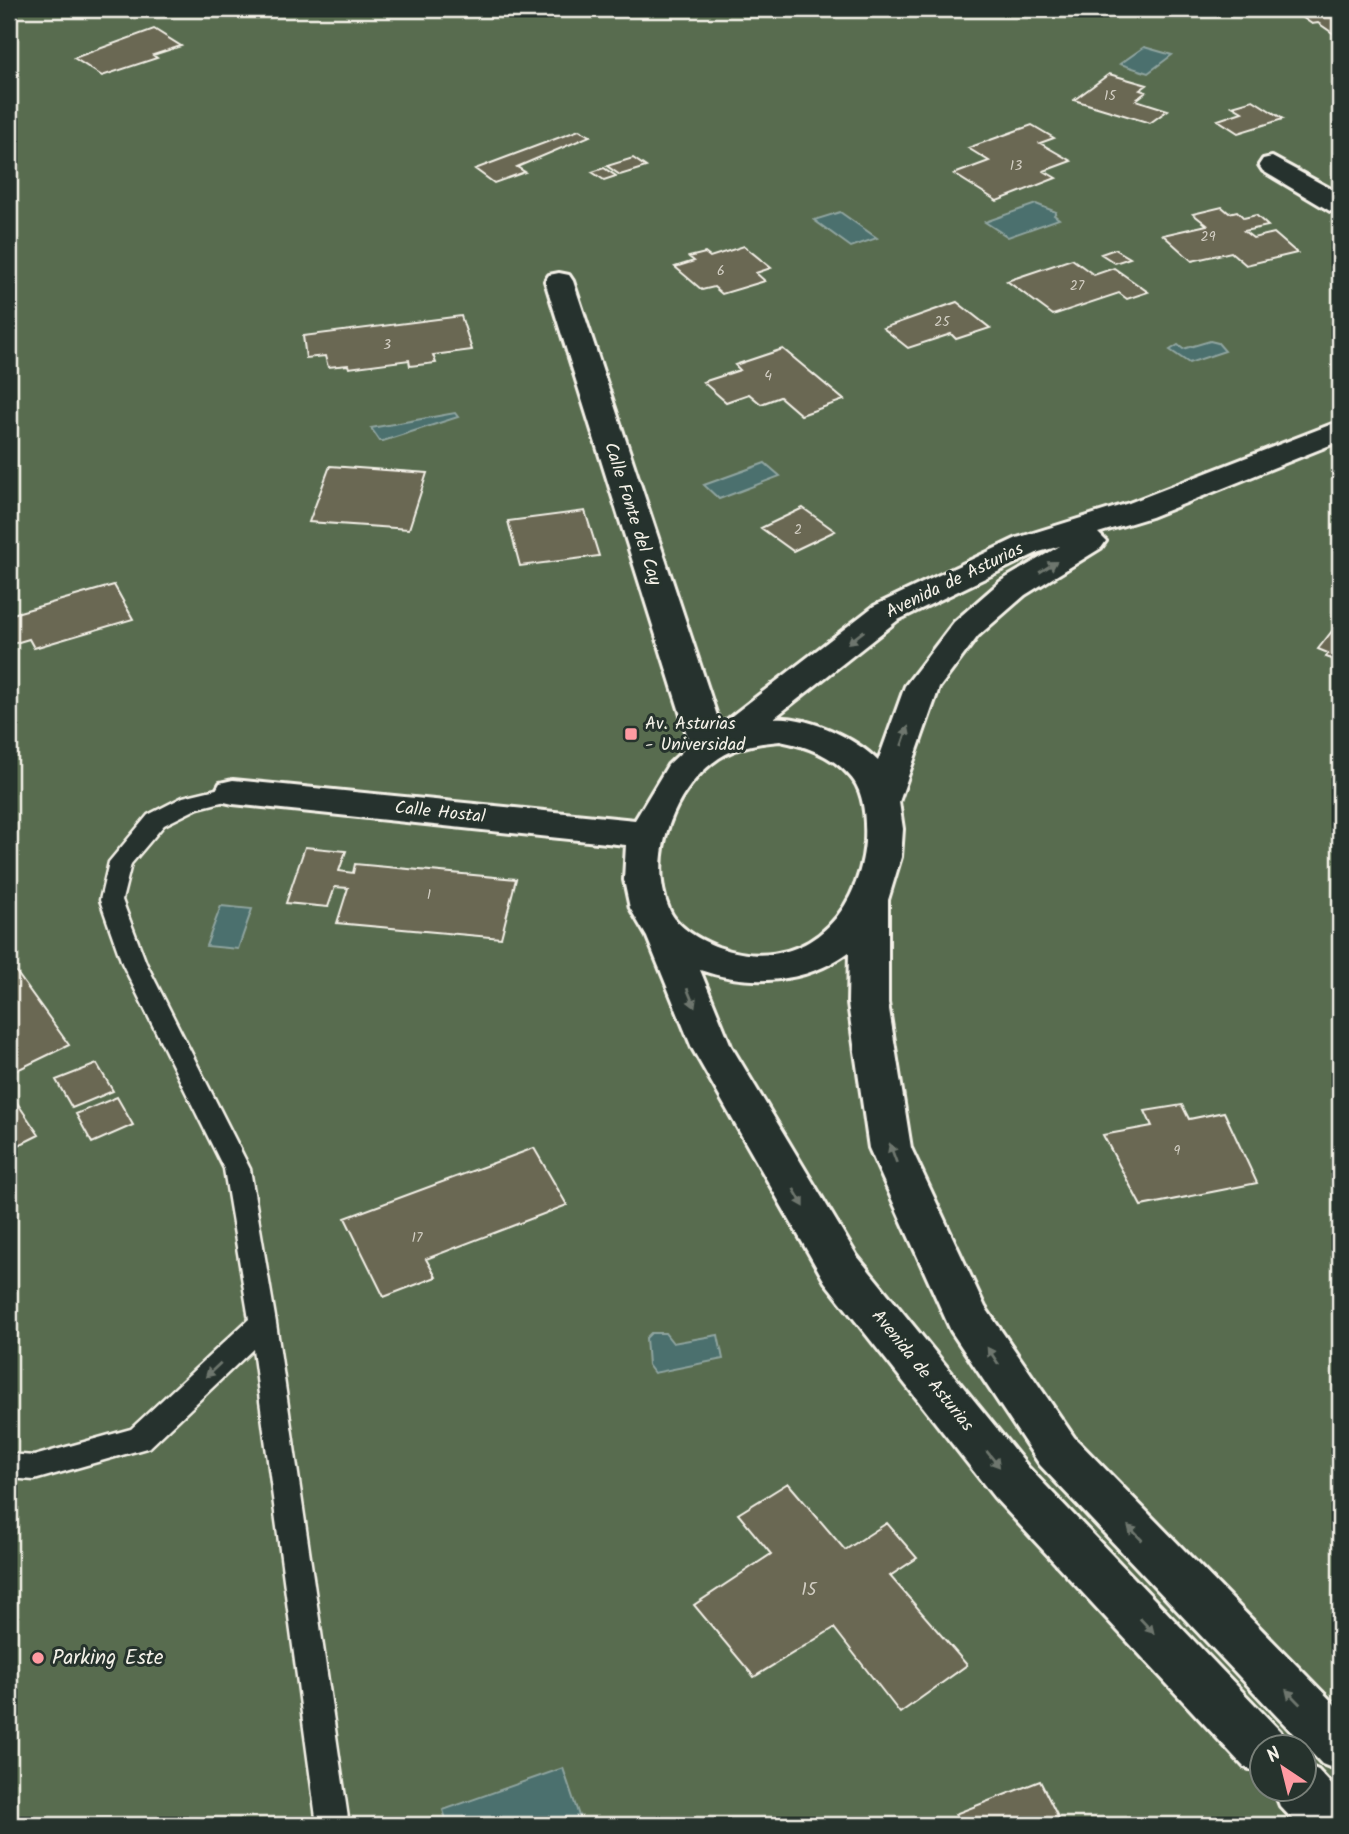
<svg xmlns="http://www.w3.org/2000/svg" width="1349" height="1834" font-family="Kalam,sans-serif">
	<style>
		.green { fill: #596c50; stroke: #a6ae9c; stroke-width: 2; fill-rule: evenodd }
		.water { fill: #4b706e; stroke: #8fa49f; stroke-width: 2 }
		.building { fill: #6a6753; stroke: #f4f1e8; stroke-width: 2 }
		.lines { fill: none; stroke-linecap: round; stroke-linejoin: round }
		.lane-casing { stroke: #f4f1e8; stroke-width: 5 }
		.street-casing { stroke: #f4f1e8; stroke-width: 6 }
		.lane { fill: #26332d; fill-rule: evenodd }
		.street { fill: #26332d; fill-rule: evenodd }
		.oneway { fill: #6e766e }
		.poi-dot { fill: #ff9aa2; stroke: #26332d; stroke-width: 2.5 }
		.labels { text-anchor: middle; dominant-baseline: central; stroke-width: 6; stroke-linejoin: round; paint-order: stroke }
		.number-label { font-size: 14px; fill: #d2cec3 }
		.street-label { font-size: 18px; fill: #f4f1e8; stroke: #26332d }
		.poi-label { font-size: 18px; fill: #f4f1e8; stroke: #26332d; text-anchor: start }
		.near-number-label { font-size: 18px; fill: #d2cec3 }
		.near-poi-label { font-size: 21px; fill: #f4f1e8; stroke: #26332d; text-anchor: start }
	</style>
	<rect width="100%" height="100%" fill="#343d35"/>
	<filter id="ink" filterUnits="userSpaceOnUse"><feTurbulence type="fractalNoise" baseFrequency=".0143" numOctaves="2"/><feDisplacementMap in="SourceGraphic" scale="14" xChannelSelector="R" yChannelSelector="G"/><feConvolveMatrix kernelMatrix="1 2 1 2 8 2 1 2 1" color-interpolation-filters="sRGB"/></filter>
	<g filter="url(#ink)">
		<path class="green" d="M9 9H1340V1825H9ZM1262 1746H1304V1788H1262Z"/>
		<path class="water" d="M1144 47 1172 55 1148 73 1120 64Z
			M1036 204 1056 212 1054 215 1059 219 1008 237 985 222Z
			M840 212 877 238 851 247 814 220Z
			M1210 341 1218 343 1225 351 1189 363 1170 350 1178 345 1183 349Z
			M455 413 458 417 383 441H380L371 428Z
			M765 463 780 476 719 499 704 485Z
			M221 906 252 909 238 949 206 946Z
			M651 1333H665L673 1343 718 1335 723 1359 654 1373 648 1365 646 1338Z
			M563 1768 582 1825H448L443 1810Z"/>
		<path class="building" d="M1329 9H1340V38L1318 23 1312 24 1299 15Z
			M154 29 181 46 153 55 157 58 102 76 74 58Z
			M1109 74 1147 85 1140 90 1146 92 1136 100 1168 110 1150 123 1074 100Z
			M1253 100 1283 119 1238 133 1218 120 1242 112 1232 106Z
			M1032 125 1054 138 1040 143 1071 161 1044 171 1056 178 997 201 954 174 989 161 968 148Z
			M579 130 590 136 517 167 525 172 494 183 475 169Z
			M633 158 646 167 620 175 607 166Z
			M604 168 616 176 604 180 592 172Z
			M1222 207 1229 213 1237 211 1244 218 1256 215 1268 226 1244 231 1253 238 1274 233 1297 253 1246 265 1231 252 1192 261 1163 235 1207 225 1193 214Z
			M744 246 771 268 756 273 765 281 722 294 714 287 702 290 675 267 694 261 689 257 705 253 710 257Z
			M1115 249 1130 258 1115 263 1101 254Z
			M1072 259 1094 275 1114 268 1148 292 1127 299 1119 293 1053 315 1007 281Z
			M957 302 990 328 956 339 951 334 908 348 883 328Z
			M461 316 472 350 433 355 436 363 410 366 409 360 349 368 348 365 328 367 325 356 306 358 303 336Z
			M783 349 844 400 801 415 780 397 761 404 749 394 726 402 703 382 740 370 735 365Z
			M330 466 427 473 409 529 309 522Z
			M803 508 835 531 793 551 761 528Z
			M585 511 599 556 520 566 508 521Z
			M114 585 133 619 34 648 29 639 9 645V615Z
			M1340 621V662L1326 657 1328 653 1318 649Z
			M305 847 346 851 339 871 353 873 355 864 516 879 501 938 337 923 348 888 335 887 328 907 286 903Z
			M9 962 69 1045 9 1074Z
			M97 1064 113 1091 72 1108 56 1080Z
			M9 1091 39 1135 9 1150Z
			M117 1097 133 1125 92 1143 76 1114Z
			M1182 1105 1189 1119 1224 1112 1257 1183 1141 1206 1103 1135 1152 1126 1145 1111Z
			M534 1148 567 1205 426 1259 436 1277 384 1297 345 1218Z
			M788 1483 845 1550 887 1523 917 1558 890 1576 967 1665 900 1713 834 1628 754 1677 694 1605 771 1554 738 1514Z
			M1040 1781 1062 1825H960L955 1814Z"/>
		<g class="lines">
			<g class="lane-casing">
				<path id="lane" d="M233 785 241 787 244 792 241 797 198 808 164 825 131 864 122 900 146 963 250 1169 276 1323 349 1825H317L253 1349 150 1447 34 1480 9 1478V1454L34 1456 131 1429 249 1319 224 1169 122 963 100 900 109 862 148 815 183 797Z"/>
			</g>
			<g class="street-casing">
				<path id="street" d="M1272 157 1340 194V213L1330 211 1263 171 1259 165 1263 159Z
					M559 273 569 275 573 281 720 725 874 606 1017 538 1129 503 1340 421V441L1151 517 1098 533 1106 541 1101 548 1025 595 978 636 939 688 899 802 903 829 901 857 888 900V1003L911 1148 985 1307 1074 1437 1340 1710V1771L1322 1764 1040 1465 951 1331 869 1148 848 1003 849 952C805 984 750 987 700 970L731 1046 857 1256 1028 1467 1280 1731 1287 1746H1262V1774L1244 1767 994 1497 825 1282 692 1048 647 937 630 908 624 880 626 845 233 804 220 801 215 792 220 783 233 780 635 820 668 765 690 744 545 281 549 275ZM1060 546 1001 581 954 622 905 686 878 761C856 738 806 715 774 718L898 620 1039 552ZM780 741C806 746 832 755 850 776 865 792 866 820 865 842 858 920 799 976 718 947 700 940 677 928 669 909 647 857 674 788 719 758 738 746 758 743 780 741Z
					M1304 1764 1318 1770 1340 1794V1825H1298L1280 1806 1273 1788H1304Z"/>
			</g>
			<use href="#lane" class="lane"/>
			<use href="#street" class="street"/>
		</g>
		<defs><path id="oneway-solid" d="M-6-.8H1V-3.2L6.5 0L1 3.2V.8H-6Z" transform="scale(1.75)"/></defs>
		<g class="oneway">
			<use href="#oneway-solid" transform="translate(1048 567) rotate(-32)"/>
			<use href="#oneway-solid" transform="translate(856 637) rotate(142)"/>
			<use href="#oneway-solid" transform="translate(905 736) rotate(-71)"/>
			<use href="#oneway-solid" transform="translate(691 998) rotate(68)"/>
			<use href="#oneway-solid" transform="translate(893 1153) rotate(-110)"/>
			<use href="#oneway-solid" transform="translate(799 1198) rotate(60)"/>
			<use href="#oneway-solid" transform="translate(993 1356) rotate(-124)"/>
			<use href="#oneway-solid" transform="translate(213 1370) rotate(137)"/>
			<use href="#oneway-solid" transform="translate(993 1459) rotate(51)"/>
			<use href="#oneway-solid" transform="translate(1135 1533) rotate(-134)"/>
			<use href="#oneway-solid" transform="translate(1147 1626) rotate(47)"/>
			<use href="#oneway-solid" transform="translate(1293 1697) rotate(-134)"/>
		</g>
	</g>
	<g class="poi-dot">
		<rect x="624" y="727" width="14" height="14" rx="3.5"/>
		<circle cx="38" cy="1658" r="7"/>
	</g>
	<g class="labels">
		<g class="number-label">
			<text x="1110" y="96">15</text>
			<text x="1016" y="166">13</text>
			<text x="1208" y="237">29</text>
			<text x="721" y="271">6</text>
			<text x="1077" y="286">27</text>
			<text x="942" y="322">25</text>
			<text x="387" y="345">3</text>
			<text x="768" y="376">4</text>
			<text x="798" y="530">2</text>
			<text x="429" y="895">1</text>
			<text x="1177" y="1151">9</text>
			<text x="417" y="1238">17</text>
		</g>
		<g class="street-label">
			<text transform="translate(632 514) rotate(72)">Calle Fonte del Cay</text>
			<text transform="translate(955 581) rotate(-26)">Avenida de Asturias</text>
			<text transform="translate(440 813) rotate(6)">Calle Hostal</text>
			<text transform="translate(922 1371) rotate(51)">Avenida de Asturias</text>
		</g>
		<g class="poi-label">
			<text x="645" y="724">Av. Asturias<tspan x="645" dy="21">- Universidad</tspan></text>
		</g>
		<g class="near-number-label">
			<text x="809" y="1590">15</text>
		</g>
		<g class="near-poi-label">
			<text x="52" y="1658">Parking Este</text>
		</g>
	</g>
	<rect width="1349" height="1834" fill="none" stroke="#26332d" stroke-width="35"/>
	<rect x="18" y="18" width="1314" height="1799" fill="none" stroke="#f4f1e8" stroke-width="2.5" filter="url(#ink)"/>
	<g transform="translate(1283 1768) rotate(325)"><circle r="33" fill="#26332d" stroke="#787f78" stroke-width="2"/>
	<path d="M0-5L12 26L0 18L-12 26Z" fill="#ff9aa2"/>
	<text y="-10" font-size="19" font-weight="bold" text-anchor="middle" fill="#f4f1e8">N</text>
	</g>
</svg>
